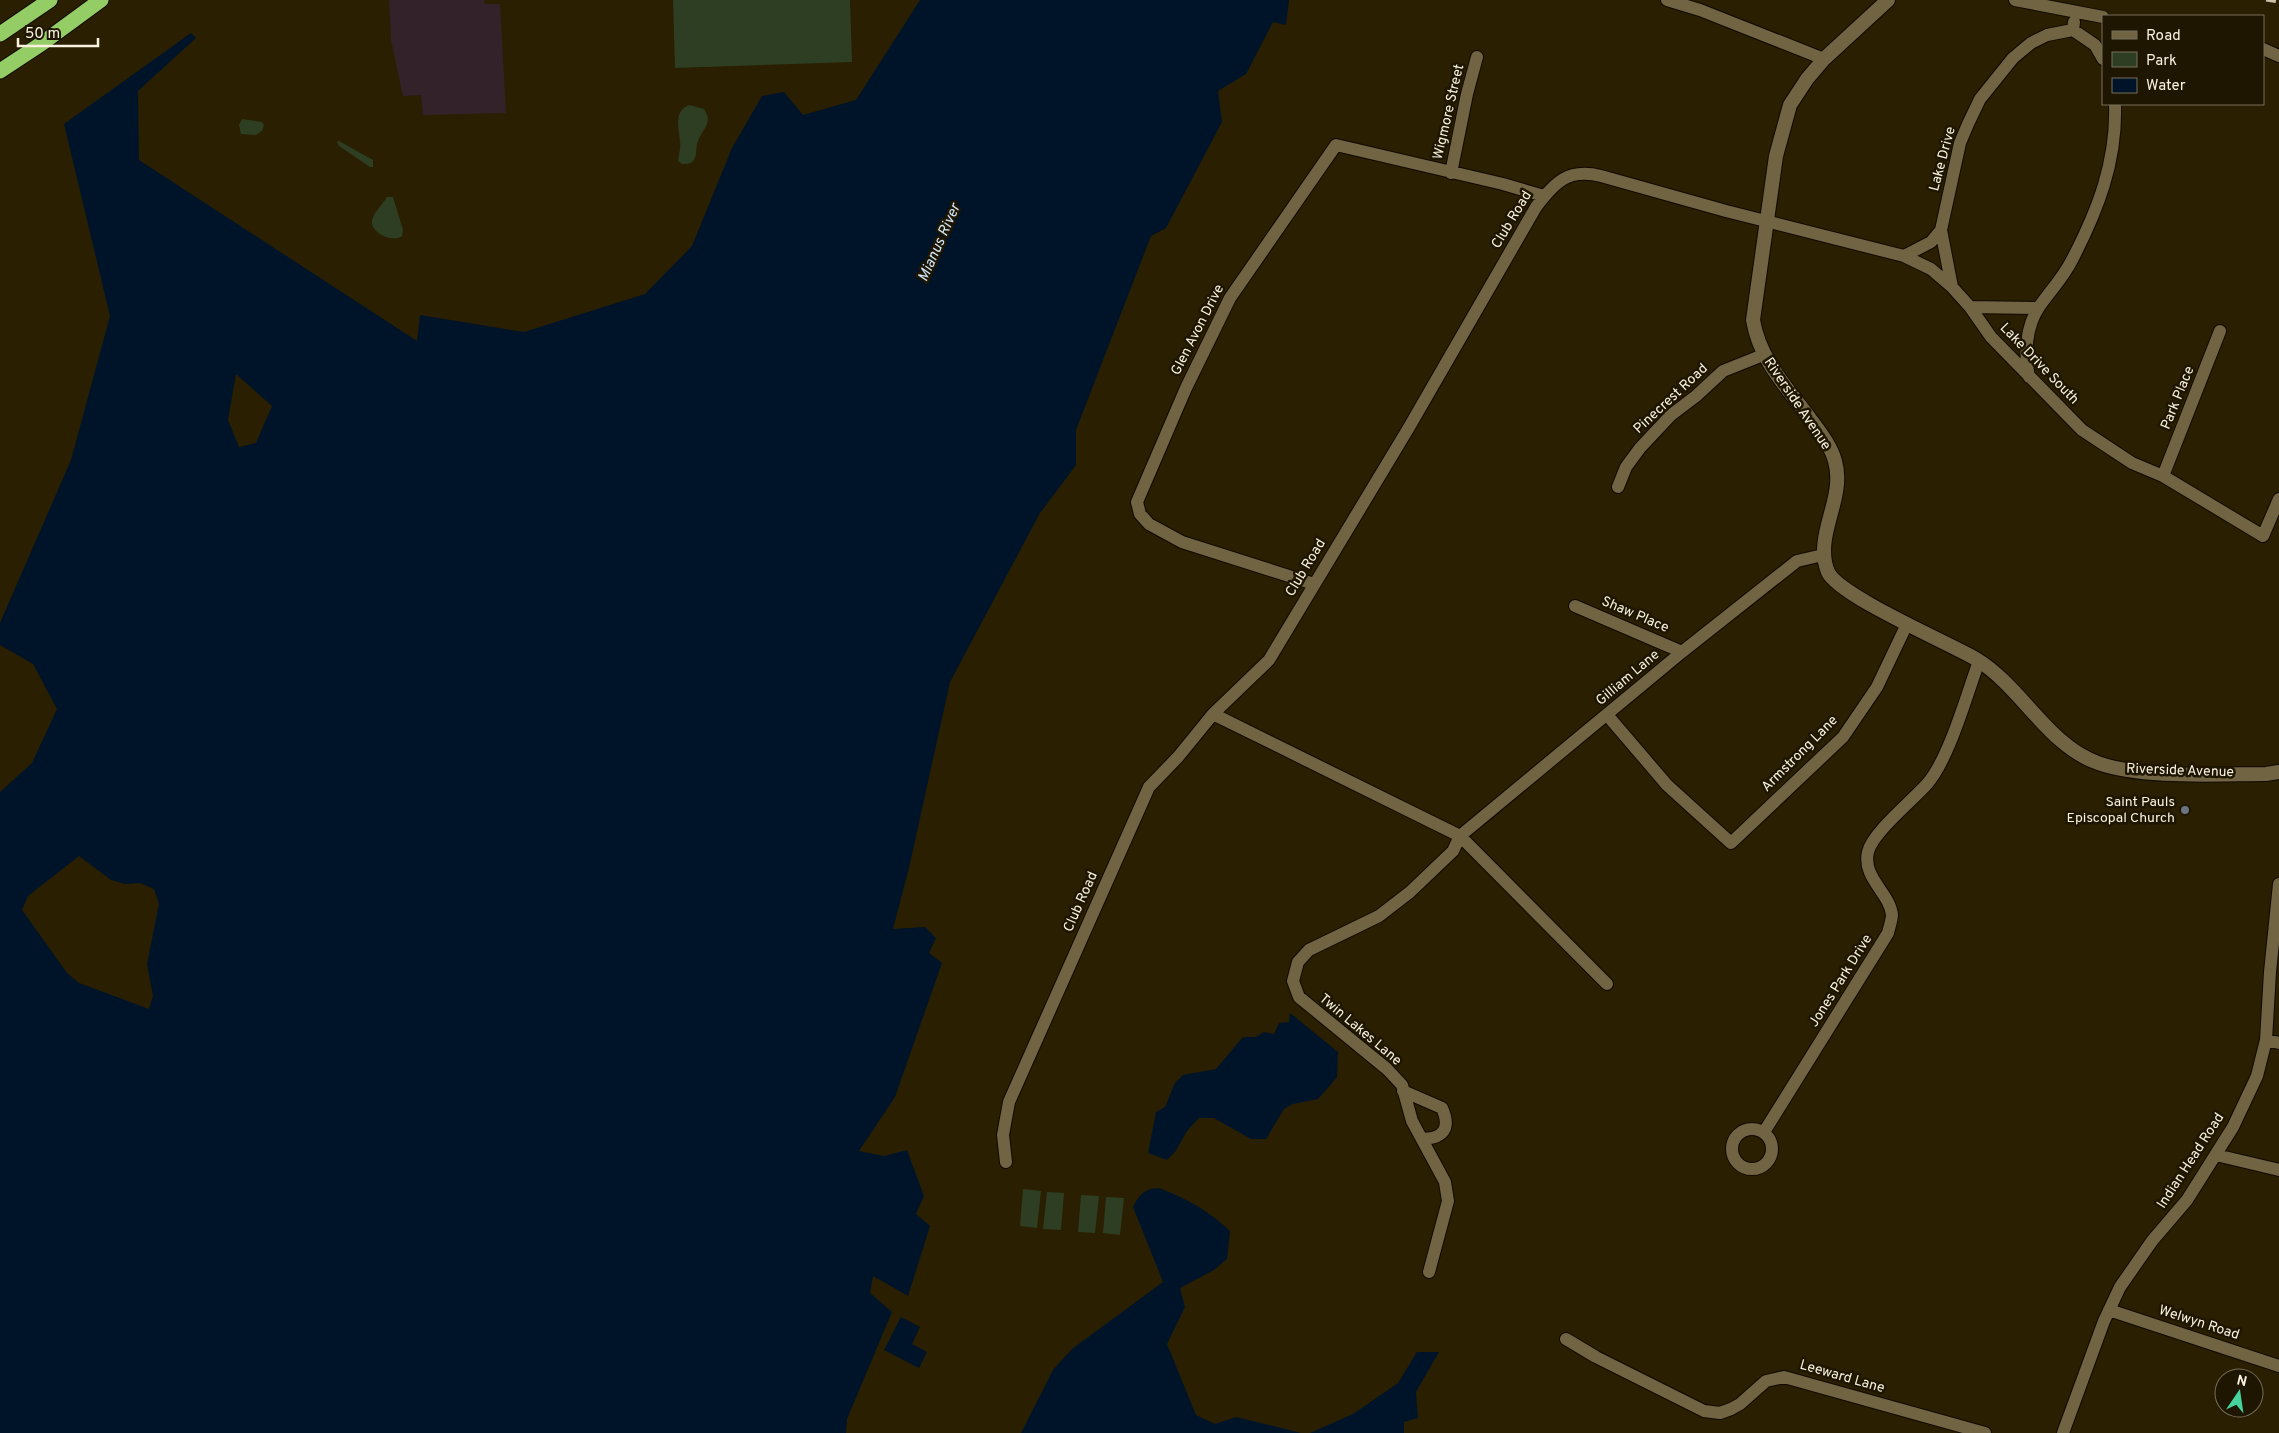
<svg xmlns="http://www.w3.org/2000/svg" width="2279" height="1433" font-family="Overpass,sans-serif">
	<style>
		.industrial { fill: #34222a }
		.green { fill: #2d3e23 }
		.water { fill: #001429; fill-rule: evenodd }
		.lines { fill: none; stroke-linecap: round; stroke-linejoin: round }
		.minor-casing { stroke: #110900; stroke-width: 14 }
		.tertiary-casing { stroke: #110900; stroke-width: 16 }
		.motorway-casing { stroke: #110900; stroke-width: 17 }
		.minor { stroke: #706443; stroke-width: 12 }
		.tertiary { stroke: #706443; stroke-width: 14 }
		.motorway { stroke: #94cd65; stroke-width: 15 }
		.rail { stroke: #c8c0ab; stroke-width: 3; stroke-dasharray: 10 5; stroke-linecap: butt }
		.worship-dot { fill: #6b7280; stroke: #1f1601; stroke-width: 2 }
		.labels { text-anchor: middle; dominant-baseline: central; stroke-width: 5; stroke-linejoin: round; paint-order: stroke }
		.street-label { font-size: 14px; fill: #f9f2e0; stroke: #1f1601 }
		.poi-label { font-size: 14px; fill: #f9f2e0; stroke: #1f1601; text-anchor: end }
		.water-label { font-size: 15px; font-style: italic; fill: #cfe7fd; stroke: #1f1601 }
	</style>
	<rect width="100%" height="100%" fill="#2a1f00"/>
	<path class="industrial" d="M389 0H484L485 4H500L506 113 423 115 421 95 403 96 391 40Z"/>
	<path class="green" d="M673 0H850L852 62 675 68Z
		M689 105 704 109C714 123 702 129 698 141 695 147 698 156 693 161 690 164 686 164 682 164L678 161C679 154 681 147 680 141 679 128 673 112 689 105Z
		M242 119 262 122 264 125 262 131 256 135 241 134 239 125Z
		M339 141 373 160V167H370L339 146 337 142Z
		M387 197H393L403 230 402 236C394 243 370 233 372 221 373 213 383 204 387 197Z
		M1023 1189 1041 1191 1037 1228 1020 1226Z
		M1047 1192 1064 1193 1061 1230 1043 1229Z
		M1081 1195 1099 1196 1095 1233 1078 1232Z
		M1106 1197 1124 1198 1120 1235 1103 1233Z"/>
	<path class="water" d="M920 0H1289L1286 25 1273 22 1246 74 1218 91 1222 122 1166 228 1151 236 1076 430V465L1040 513 950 682 909 868 893 929 925 927 936 938 929 953 942 963 895 1097 859 1151 884 1156 907 1150 924 1196 916 1214 930 1226 908 1296 873 1276 870 1293 892 1312 847 1419 846 1433H0V792L32 763 57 709 33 664 0 645V623L71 460 110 316 64 124 191 33 196 38 138 91 139 160 417 341 420 315 524 332 645 294 692 246 732 148 762 96 784 92 803 115 856 100ZM236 374 272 406 256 443 239 447 228 420ZM79 856 111 880 125 884 140 883 154 889 159 904 147 964 153 996 149 1009 79 983 67 973 22 910 28 896Z
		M1290 1013 1338 1052 1337 1077 1327 1089 1318 1099 1293 1104 1284 1109 1266 1139H1251L1214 1118H1199L1187 1131 1175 1152 1167 1160 1148 1153 1156 1112 1165 1107 1175 1083 1183 1075 1216 1069 1243 1037H1256L1264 1032 1274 1034 1279 1023 1289 1022Z
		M1159 1188C1186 1198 1209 1211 1230 1231L1227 1259 1214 1270 1180 1288 1185 1307 1167 1344 1196 1415 1215 1424 1236 1417 1301 1433H1021L1053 1370 1072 1349 1163 1282 1133 1207C1140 1194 1144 1189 1159 1188Z
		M901 1317 920 1327 912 1344 927 1352 919 1368 884 1350Z
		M1417 1352H1439L1416 1392 1418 1418 1404 1422V1433H1310L1353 1414 1398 1383Z"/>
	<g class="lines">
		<g class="minor-casing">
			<path id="minor" d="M1667 0 1700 10 1824 59
				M2015 0 2103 17
				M2074 22 2073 30 2095 45 2103 59
				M2263 49 2279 56
				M1451 173 1467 94 1477 57
				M1904 256 1931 242 1941 230
				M1952 287 1941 230 1960 143 1968 124 1980 99 2013 58 2031 43 2047 35 2073 30
				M1970 307 2038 308
				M2029 377C2024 355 2026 326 2039 307 2050 291 2063 278 2072 260 2098 210 2117 161 2115 104
				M2163 476 2220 331
				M1618 487 1626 467 1640 448 1671 415 1696 396 1723 371 1763 355
				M1314 584 1182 542 1149 524 1140 514 1137 502 1186 388 1230 298 1336 145 1503 184 1544 196
				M1575 606 1682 652
				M1213 714 1460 836 1682 652 1797 561 1823 555
				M1608 716 1667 785 1731 843 1843 737 1877 687 1907 624
				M2266 1040 2279 1043
				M1403 1091 1442 1108C1451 1128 1444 1138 1423 1139
				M1732 1149a20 20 0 1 1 40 0a20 20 0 1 1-40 0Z
				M1764 1132 1888 933C1889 928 1892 920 1892 915 1890 893 1862 878 1868 852 1872 833 1913 800 1927 784 1949 759 1967 694 1979 661
				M2216 1155 2279 1170
				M1006 1162 1003 1135 1009 1102 1149 787 1178 757 1213 714 1269 660 1408 429 1536 207C1555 182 1568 168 1601 176L1726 211 1904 256 1931 269 1952 287 1970 307 1991 337 2082 430 2132 463 2163 476 2263 536 2279 499
				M1429 1272 1448 1201 1445 1182 1412 1121 1402 1085 1387 1069 1299 997 1293 981 1298 962 1309 950 1379 916 1410 892 1453 851 1460 836 1607 984
				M2109 1310 2279 1366
				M1566 1339 1596 1357 1704 1411 1720 1413 1731 1409 1740 1404 1766 1381 1784 1377 1985 1433
				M2063 1433 2104 1321 2120 1287 2152 1241 2187 1200 2233 1127 2257 1076 2266 1040 2270 972 2279 884"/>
		</g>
		<g class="tertiary-casing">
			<path id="tertiary" d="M1888 0 1824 59 1807 79 1790 105 1776 156 1753 320C1760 361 1787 387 1811 420 1820 432 1831 446 1835 461 1846 499 1813 535 1828 572 1839 596 1949 643 1976 659 2022 687 2047 745 2098 763 2142 779 2218 774 2266 774L2279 772"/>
		</g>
		<g class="motorway-casing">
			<path id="motorway" d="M0 34 50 0
				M0 71 41 44 101 0"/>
		</g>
		<use href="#minor" class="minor"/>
		<use href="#tertiary" class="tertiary"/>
		<use href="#motorway" class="motorway"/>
		<path class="rail" d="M2266 0 2279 2"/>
	</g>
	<circle class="worship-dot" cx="2185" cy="810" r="5"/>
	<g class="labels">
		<g class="street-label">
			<text transform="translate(1449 112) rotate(-77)">Wigmore Street</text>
			<text transform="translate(1943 159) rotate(-75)">Lake Drive</text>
			<text transform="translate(1512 220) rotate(-59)">Club Road</text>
			<text transform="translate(1198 330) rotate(-63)">Glen Avon Drive</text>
			<text transform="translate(2039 364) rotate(46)">Lake Drive South</text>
			<text transform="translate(2178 398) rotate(-68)">Park Place</text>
			<text transform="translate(1671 399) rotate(-43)">Pinecrest Road</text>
			<text transform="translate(1797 404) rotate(56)">Riverside Avenue</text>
			<text transform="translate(1306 568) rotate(-59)">Club Road</text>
			<text transform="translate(1635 615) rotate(23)">Shaw Place</text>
			<text transform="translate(1628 678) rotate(-40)">Gilliam Lane</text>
			<text transform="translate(1800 754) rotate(-45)">Armstrong Lane</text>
			<text transform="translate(2180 771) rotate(2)">Riverside Avenue</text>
			<text transform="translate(1081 902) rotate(-66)">Club Road</text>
			<text transform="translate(1841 981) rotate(-58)">Jones Park Drive</text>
			<text transform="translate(1360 1030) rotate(40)">Twin Lakes Lane</text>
			<text transform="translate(2191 1161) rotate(-57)">Indian Head Road</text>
			<text transform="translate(2199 1323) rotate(18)">Welwyn Road</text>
			<text transform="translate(1842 1377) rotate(16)">Leeward Lane</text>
		</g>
		<g class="poi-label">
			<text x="2175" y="802">Saint Pauls<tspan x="2175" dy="16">Episcopal Church</tspan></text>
		</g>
		<g class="water-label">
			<text transform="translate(940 243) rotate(-66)">Mianus River</text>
		</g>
	</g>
	<rect x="2102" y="15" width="162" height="90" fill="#1f1601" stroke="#766e5a"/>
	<rect x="2112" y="31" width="25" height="8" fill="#706443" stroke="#766e5a"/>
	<text x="2146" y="40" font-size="15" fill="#f9f2e0">Road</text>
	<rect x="2112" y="52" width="25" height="15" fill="#2d3e23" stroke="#766e5a"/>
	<text x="2146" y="65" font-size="15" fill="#f9f2e0">Park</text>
	<rect x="2112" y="78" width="25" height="15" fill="#001429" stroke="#766e5a"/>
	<text x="2146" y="90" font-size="15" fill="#f9f2e0">Water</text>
	<g transform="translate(2239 1393) rotate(13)"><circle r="24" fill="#1f1601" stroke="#766e5a"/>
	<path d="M0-4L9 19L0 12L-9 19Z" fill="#46d49e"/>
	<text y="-8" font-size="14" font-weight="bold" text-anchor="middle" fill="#f9f2e0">N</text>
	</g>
	<path d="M18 38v8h80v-8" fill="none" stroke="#f9f2e0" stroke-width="2.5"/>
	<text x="25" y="38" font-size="15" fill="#f9f2e0" stroke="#1f1601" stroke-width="4" paint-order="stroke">50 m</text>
</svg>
